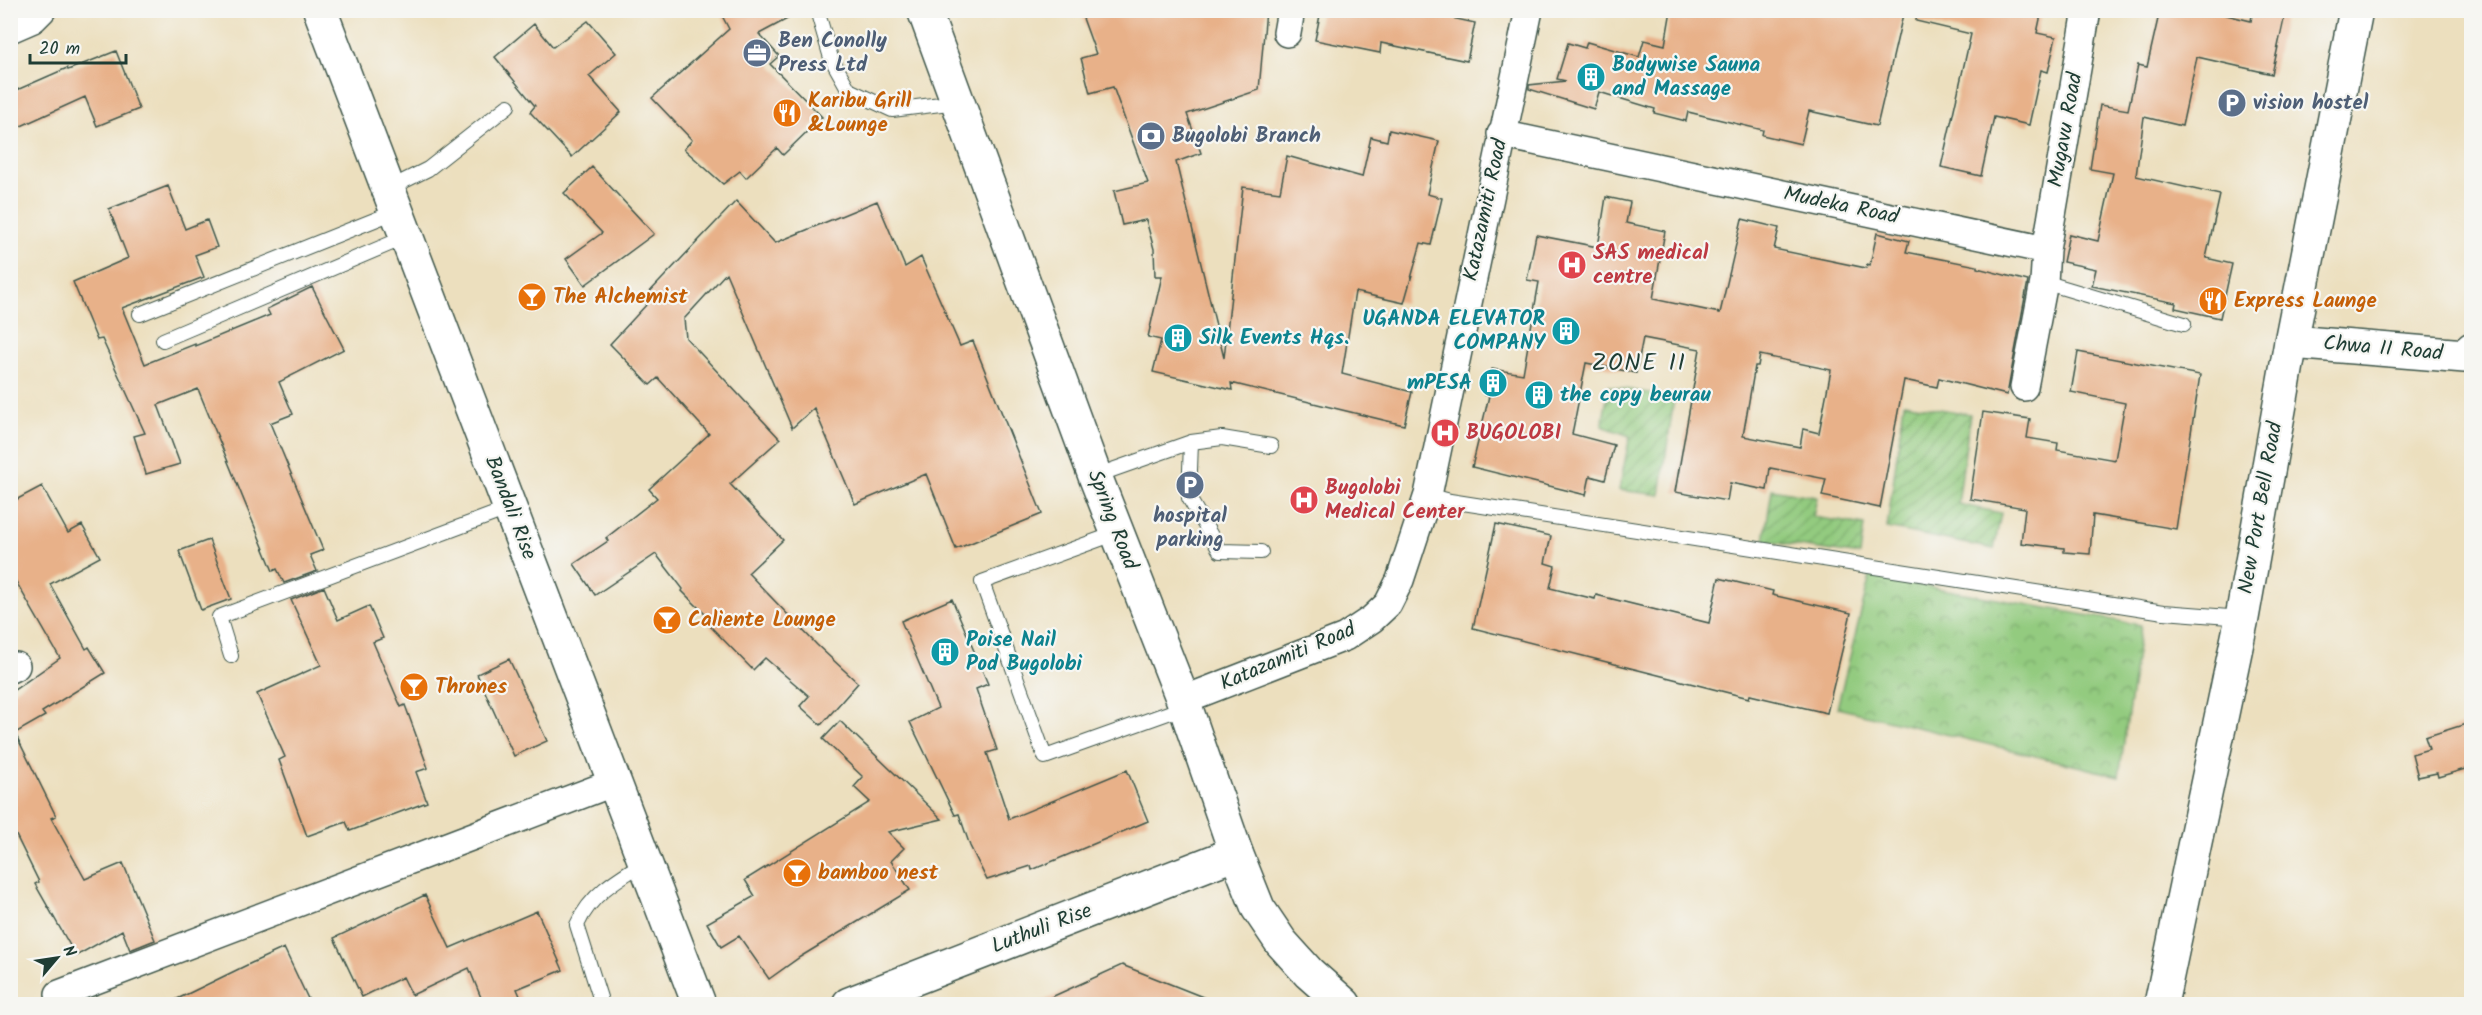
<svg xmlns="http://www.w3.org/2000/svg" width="2482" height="1015" font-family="Kalam,sans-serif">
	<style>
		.park { fill: url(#park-crowns); stroke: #59845a; stroke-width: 1.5 }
		.garden { fill: url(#garden-furrows); stroke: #59845a; stroke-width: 1.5 }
		.building { fill: #e8b189; fill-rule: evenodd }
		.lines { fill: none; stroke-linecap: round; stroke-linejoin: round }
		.service-casing { stroke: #3e5549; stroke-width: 16 }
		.minor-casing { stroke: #3e5549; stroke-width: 30 }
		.tertiary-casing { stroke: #3e5549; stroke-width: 36 }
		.secondary-casing { stroke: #3e5549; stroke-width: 36 }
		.service { stroke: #fff; stroke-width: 14 }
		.minor { stroke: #fff; stroke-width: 27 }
		.tertiary { stroke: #fff; stroke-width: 33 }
		.secondary { stroke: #fff; stroke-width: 33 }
		.labels { text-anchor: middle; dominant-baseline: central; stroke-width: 4.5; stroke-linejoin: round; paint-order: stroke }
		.service-label { font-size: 21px; font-weight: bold; fill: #4e5e75; stroke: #f6f6f2; text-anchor: start }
		.culture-label { font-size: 21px; font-weight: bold; fill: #0d838f; stroke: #f6f6f2; text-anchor: start }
		.food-label { font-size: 21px; font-weight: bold; fill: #c56008; stroke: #f6f6f2; text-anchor: start }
		.street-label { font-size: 21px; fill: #1f3d34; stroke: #f6f6f2 }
		.health-label { font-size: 21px; font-weight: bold; fill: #be3a42; stroke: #f6f6f2; text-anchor: start }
		.quarter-label { font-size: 24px; letter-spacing: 1.5px; fill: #1f3d34; stroke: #f6f6f2 }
	</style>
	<defs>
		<pattern id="park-crowns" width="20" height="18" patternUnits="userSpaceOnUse" patternTransform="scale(1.5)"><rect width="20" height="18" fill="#93cb7f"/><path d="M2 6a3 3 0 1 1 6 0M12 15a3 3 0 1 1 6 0" fill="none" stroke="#77a669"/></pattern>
		<pattern id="garden-furrows" width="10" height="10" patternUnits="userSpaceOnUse" patternTransform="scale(1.5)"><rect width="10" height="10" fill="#93cb7f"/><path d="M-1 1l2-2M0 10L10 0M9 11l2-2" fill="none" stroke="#77a669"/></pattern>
	</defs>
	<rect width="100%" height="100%" fill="#f6f6f2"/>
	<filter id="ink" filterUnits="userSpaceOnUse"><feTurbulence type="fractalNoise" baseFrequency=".0167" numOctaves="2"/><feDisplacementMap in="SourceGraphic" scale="12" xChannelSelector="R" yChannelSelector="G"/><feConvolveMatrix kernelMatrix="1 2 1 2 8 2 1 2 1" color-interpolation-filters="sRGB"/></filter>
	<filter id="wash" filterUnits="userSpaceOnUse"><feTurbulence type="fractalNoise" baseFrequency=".008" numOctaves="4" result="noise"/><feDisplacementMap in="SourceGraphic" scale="24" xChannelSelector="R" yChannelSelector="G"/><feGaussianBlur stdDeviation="1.35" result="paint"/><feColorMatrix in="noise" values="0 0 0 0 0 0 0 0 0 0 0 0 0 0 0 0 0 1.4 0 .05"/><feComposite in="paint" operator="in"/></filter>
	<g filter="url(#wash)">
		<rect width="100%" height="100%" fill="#ecdfbe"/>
		<path class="park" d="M1870 576 2141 625 2119 776 1837 708Z"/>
		<path class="garden" d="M1609 386 1674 398 1660 495 1619 490 1630 436 1602 426Z
			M1904 403 1970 414 1958 504 2001 513 1994 549 1887 528Z
			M1772 489 1817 497 1813 517 1864 525 1860 555 1764 541Z"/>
		<g id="blocks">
			<path class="building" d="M719 10H804L759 34 779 56 770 64 822 117 783 155 777 148 746 178 740 171 723 184 684 149 692 140 652 98 729 29Z
				M1080 10H1266L1259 90 1187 114 1201 153 1176 162 1224 358 1243 187 1280 192 1287 156 1362 177 1371 137 1387 141 1389 130 1439 141 1427 194 1442 198 1431 245 1421 243 1404 303 1355 292 1342 374 1412 392 1404 425 1231 383 1232 390 1153 372 1161 340 1148 337 1162 276H1155L1154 249 1146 220 1122 225 1114 191 1148 183 1113 87 1090 93 1081 58 1096 54Z
				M1321 10H1416L1475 23 1467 61 1381 43 1380 53 1315 40Z
				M1671 10H1904L1877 126 1809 111 1801 144 1762 135 1763 130 1688 112 1686 121 1654 113 1655 109 1599 92 1594 109 1529 89V85L1566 81 1557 79 1568 43 1585 48 1587 42 1639 57 1644 40 1665 45Z
				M1917 10H2042L2037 33 2056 37 2048 72 2041 70 2029 125 1994 117 1981 176 1941 167 1971 34 1916 21Z
				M2160 10H2206L2251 21 2253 10H2286L2272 74 2197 57 2182 126 2144 117 2136 176 2220 195 2206 258 2232 264 2220 318 2175 308 2176 303 2092 286 2096 269 2063 262 2069 234 2098 241 2113 173 2090 169 2100 105 2128 110 2138 65 2147 67Z
				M588 21 616 53 589 76 621 112 572 157 530 112 535 106 495 57 534 24 553 47Z
				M116 51 139 109 97 126 85 97 19 127 10 108V93L67 68 68 70Z
				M592 167 654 234 585 285 566 259 602 233 564 193Z
				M168 186 185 229 207 220 217 247 195 255 204 277 122 308 145 364 195 344V346L270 315 267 309 312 287 344 349 279 382 293 414 270 423 323 550 310 555 317 571 284 583 277 569 273 571 198 389 158 405 180 464 146 474 134 436 145 433 102 339 97 340 73 282 128 258 109 209Z
				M1606 197 1630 202 1626 223 1665 231 1653 299 1720 313 1742 219 1779 228 1774 249 1866 268 1867 264 1870 265 1877 233 1909 241 1906 252 1977 266V268L2028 281 2007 395 1939 378 1937 387 1904 380 1880 508 1822 496 1826 479 1770 468 1767 490 1730 483 1727 501 1675 492 1700 349 1643 338 1636 373 1586 363 1572 434 1614 445 1605 480 1590 476 1586 495 1472 467 1489 396 1485 395 1492 369 1523 374 1539 282 1527 280 1536 235 1598 247ZM1760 355 1831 370 1819 433 1803 429 1800 447 1743 436 1755 366H1758Z
				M736 201 775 243 877 201 905 267 921 257 960 346 973 341 1042 514 956 549 926 474 855 504 814 408 792 428 726 273 684 319 686 338 780 439 730 484 783 540 748 573 817 645 858 683 821 725 800 706 809 696 765 658 753 670 710 626 713 622 682 591 683 589 656 554 595 595 574 564 608 541 606 538 657 498 649 489 709 434 658 378 650 385 610 344 648 303 641 301Z
				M2078 352 2200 375 2176 529 2093 515 2090 554 2064 552V548L2021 543 2025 508 1970 499 1983 412 2030 419 2027 438 2058 443 2057 450 2115 460 2125 403 2071 392Z
				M42 486 68 533 82 525 100 557 50 584 86 649 89 647 105 673 42 712 45 716 15 733 56 816 51 818 85 879 123 863 155 940 130 950 122 930 76 956 35 884 39 882 10 823V693L60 658 10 571V503Z
				M1496 524 1551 536 1545 563 1555 566 1550 588 1595 599 1596 595 1709 623 1719 578 1773 591 1772 595 1851 613 1827 713 1750 695 1749 698 1473 628Z
				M209 540 231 599 201 610 179 551Z
				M324 587 338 620 369 606 383 638 373 642 401 707 405 705 428 768 416 772 427 802 350 831 346 822 307 836 279 760 285 757 257 694 321 665 291 600Z
				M952 599 988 684 976 689 997 750 987 753 1009 819 1127 770 1148 821 1032 870 1031 866 987 880 970 846 959 814 955 815 910 722 938 708 901 621Z
				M509 659 547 741 514 756 477 674Z
				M840 721 942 819 888 832 904 848 891 861 910 890 800 957 769 979 739 936 721 947 707 923 755 896 745 880 870 802 854 787 863 777 823 739Z
				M2472 722V767L2438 777 2437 773 2418 777 2412 754 2429 749 2425 737Z
				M425 895 450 948 537 911 563 970 517 989 524 1005H484L469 968 412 995 403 977 362 997 334 938Z
				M284 948 311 1005H165L245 966Z
				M1122 965 1218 1003 1217 1005H1034Z"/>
		</g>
	</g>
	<g filter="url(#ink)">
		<use href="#blocks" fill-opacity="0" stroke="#3e5549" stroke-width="1.5"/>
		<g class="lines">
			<g class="service-casing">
				<path id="service" d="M817 10 831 58 849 90 892 110 957 102
					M388 189 428 169 508 106
					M2044 282 2184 324
					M140 314 397 211
					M163 340 406 237
					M1191 442 1222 438 1271 446
					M1095 476 1191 442 1189 498 1220 551 1261 552
					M1428 495 1450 501 2164 612 2242 618
					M1117 533 982 582 1045 757 1185 707
					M231 656 219 617 510 508
					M602 1004 577 925C591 894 617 879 645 862"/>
			</g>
			<g class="minor-casing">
				<path id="minor" d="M10 29 33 19 42 10
					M1287 33 1291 10
					M1501 134 2046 250
					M2024 387 2044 282 2046 250 2087 10
					M10 669 16 666
					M1183 700 1345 637 1372 619 1388 604 1400 580 1428 495 1529 10
					M59 994 615 782"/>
			</g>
			<g class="tertiary-casing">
				<path id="tertiary" d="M320 10 699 1004
					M2291 342 2465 356 2472 349
					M849 1004 1236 853"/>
			</g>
			<g class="secondary-casing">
				<path id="secondary" d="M924 10 1095 476 1183 700 1236 853 1258 908 1281 942 1309 973 1344 1004
					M2161 1004 2242 618 2291 342 2356 10"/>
			</g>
			<use href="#service" class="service"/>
			<use href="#minor" class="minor"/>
			<use href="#tertiary" class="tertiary"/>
			<use href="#secondary" class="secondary"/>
		</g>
	</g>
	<defs>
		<g id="office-disc" transform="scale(1.5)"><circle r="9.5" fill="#5c6f8a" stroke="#f6f6f2"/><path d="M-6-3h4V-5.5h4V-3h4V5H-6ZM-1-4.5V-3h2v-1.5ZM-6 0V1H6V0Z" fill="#fff"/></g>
		<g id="building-disc" transform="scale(1.5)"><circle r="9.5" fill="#0f9aa8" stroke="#f6f6f2"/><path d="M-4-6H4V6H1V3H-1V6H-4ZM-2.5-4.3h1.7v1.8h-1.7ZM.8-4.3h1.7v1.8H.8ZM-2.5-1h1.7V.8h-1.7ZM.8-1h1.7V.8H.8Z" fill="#fff"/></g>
		<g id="parking-disc" transform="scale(1.5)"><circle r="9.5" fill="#5c6f8a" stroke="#f6f6f2"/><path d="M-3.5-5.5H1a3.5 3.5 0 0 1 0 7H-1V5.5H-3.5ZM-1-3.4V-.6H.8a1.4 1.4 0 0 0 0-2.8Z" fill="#fff"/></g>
		<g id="restaurant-disc" transform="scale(1.5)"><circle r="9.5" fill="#e8710a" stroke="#f6f6f2"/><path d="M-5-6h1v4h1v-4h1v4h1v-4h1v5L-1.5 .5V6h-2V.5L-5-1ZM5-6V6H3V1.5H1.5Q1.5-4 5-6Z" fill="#fff"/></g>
		<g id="bank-disc" transform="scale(1.5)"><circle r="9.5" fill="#5c6f8a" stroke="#f6f6f2"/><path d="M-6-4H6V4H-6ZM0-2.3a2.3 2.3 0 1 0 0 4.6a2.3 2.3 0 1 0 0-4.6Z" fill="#fff"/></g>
		<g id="hospital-disc" transform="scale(1.5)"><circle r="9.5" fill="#e0444e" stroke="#f6f6f2"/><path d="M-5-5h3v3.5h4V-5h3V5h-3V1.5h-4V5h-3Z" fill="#fff"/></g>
		<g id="bar-disc" transform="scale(1.5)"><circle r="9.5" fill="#e8710a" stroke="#f6f6f2"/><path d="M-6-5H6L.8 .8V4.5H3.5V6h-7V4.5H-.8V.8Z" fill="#fff"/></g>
	</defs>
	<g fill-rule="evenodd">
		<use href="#office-disc" x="757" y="53"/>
		<use href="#building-disc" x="1591" y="77"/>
		<use href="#parking-disc" x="2232" y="103"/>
		<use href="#restaurant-disc" x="787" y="113"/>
		<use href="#bank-disc" x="1151" y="136"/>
		<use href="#hospital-disc" x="1572" y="265"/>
		<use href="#bar-disc" x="532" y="297"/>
		<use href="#restaurant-disc" x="2213" y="301"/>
		<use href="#building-disc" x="1566" y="331"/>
		<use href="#building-disc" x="1178" y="338"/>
		<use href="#building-disc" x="1493" y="383"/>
		<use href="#building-disc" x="1539" y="395"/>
		<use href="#hospital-disc" x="1445" y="433"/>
		<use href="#parking-disc" x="1190" y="485"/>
		<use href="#hospital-disc" x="1304" y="500"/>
		<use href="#bar-disc" x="667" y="620"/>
		<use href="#building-disc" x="945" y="652"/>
		<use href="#bar-disc" x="414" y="687"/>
		<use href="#bar-disc" x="797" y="873"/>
	</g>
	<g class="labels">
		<g class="service-label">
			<text x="778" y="41">Ben Conolly<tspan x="778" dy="24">Press Ltd</tspan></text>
			<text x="2253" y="103">vision hostel</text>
			<text x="1172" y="136">Bugolobi Branch</text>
			<text x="1190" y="516" text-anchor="middle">hospital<tspan x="1190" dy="24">parking</tspan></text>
		</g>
		<g class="culture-label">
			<text x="1612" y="65">Bodywise Sauna<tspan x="1612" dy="24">and Massage</tspan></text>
			<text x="1545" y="319" text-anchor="end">UGANDA ELEVATOR<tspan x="1545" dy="24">COMPANY</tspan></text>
			<text x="1199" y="338">Silk Events Hqs.</text>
			<text x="1472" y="383" text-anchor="end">mPESA</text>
			<text x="1560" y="395">the copy beurau</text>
			<text x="966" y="640">Poise Nail<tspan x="966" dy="24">Pod Bugolobi</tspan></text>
		</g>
		<g class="food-label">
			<text x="808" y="101">Karibu Grill<tspan x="808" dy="24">&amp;Lounge</tspan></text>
			<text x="553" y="297">The Alchemist</text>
			<text x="2234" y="301">Express Launge</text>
			<text x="688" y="620">Caliente Lounge</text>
			<text x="435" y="687">Thrones</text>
			<text x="818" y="873">bamboo nest</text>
		</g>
		<g class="street-label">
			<text transform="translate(2066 130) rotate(-80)">Mugavu Road</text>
			<text transform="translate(1841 206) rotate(12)">Mudeka Road</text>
			<text transform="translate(1486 210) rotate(-78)">Katazamiti Road</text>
			<text transform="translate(2383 349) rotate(5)">Chwa II Road</text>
			<text transform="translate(510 508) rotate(69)">Bandali Rise</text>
			<text transform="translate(2261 508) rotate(-80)">New Port Bell Road</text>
			<text transform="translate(1112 520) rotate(69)">Spring Road</text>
			<text transform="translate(1288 657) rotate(-23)">Katazamiti Road</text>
			<text transform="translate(1042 929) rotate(-21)">Luthuli Rise</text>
		</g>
		<g class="health-label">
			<text x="1593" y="253">SAS medical<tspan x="1593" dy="24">centre</tspan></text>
			<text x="1466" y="433">BUGOLOBI</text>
			<text x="1325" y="488">Bugolobi<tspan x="1325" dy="24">Medical Center</tspan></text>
		</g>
		<g class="quarter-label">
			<text x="1639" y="363">ZONE II</text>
		</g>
	</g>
	<rect width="2482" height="1015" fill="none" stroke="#f6f6f2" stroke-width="36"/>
	<g transform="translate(57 958) rotate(61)" stroke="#f6f6f2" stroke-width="4.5" paint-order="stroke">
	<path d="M0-4.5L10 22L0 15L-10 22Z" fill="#1f3d34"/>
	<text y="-9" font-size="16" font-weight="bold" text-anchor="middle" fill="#1f3d34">N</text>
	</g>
	<path d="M30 54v9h96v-9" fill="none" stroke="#1f3d34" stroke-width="3"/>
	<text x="39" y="54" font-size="18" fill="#1f3d34" stroke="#f6f6f2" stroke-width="4.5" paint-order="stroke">20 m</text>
</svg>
